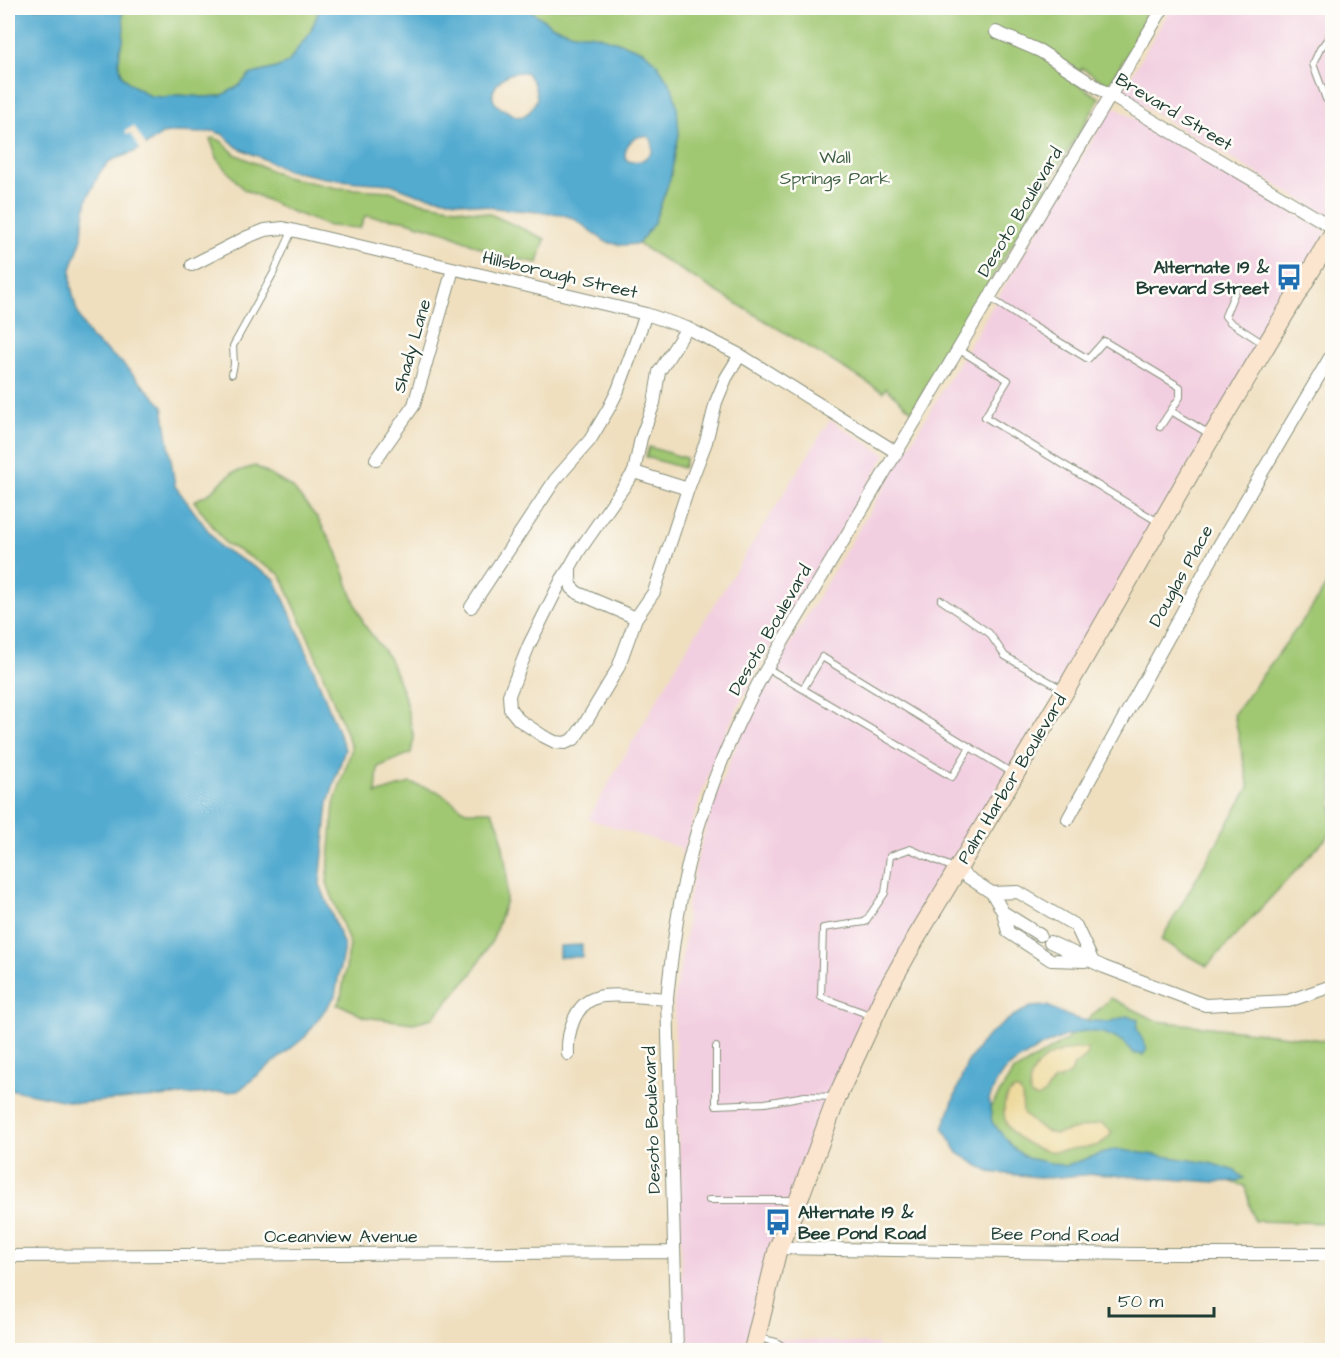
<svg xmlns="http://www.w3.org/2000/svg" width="1340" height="1358" font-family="'Architects Daughter',sans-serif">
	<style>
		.built { fill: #f2cfe0 }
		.green { fill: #a0c772; stroke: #608253; stroke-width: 1.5 }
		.sand { fill: #eeda9e; stroke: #868c69; stroke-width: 1.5 }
		.water { fill: #53abd0; stroke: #397482; stroke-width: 1.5; fill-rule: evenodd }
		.pier { fill: #efdfbf }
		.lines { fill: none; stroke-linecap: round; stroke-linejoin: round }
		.service-casing { stroke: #878e7a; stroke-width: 8 }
		.minor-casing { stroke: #878e7a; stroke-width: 14 }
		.secondary-casing { stroke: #878e7a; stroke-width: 20 }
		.service { stroke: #fff; stroke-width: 6 }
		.minor { stroke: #fff; stroke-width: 12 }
		.secondary { stroke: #fbe5cf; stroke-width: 18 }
		.labels { text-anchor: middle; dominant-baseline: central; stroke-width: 5; stroke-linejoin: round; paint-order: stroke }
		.street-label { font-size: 18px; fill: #1f3d34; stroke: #fdfcf7 }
		.park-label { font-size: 18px; fill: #3f6044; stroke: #fdfcf7 }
		.poi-label { font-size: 18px; font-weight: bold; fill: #1f3d34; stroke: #fdfcf7; text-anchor: end }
	</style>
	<rect width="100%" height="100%" fill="#fdfcf7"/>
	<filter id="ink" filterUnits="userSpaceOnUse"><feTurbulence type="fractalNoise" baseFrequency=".0167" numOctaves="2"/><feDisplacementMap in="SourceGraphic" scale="12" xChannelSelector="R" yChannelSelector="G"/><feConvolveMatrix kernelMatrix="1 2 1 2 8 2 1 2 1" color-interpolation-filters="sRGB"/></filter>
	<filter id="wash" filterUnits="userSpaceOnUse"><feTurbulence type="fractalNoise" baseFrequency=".008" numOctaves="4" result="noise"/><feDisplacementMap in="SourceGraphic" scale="24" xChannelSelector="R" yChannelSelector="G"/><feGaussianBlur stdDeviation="1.35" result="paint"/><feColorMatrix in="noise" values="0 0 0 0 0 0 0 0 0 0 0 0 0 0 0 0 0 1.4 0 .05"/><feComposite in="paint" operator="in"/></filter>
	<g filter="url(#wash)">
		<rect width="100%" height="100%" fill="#efdfbf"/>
		<path class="built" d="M1171 8H1332V218L1121 93Z
			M1113 106 1326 232 1059 686 910 934 773 1240H771L770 1247 745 1350H684L674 1003 687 925 686 910 689 896 699 851 714 801 733 753 751 713 767 682Z
			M830 420 886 455 755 673 739 705 720 746 701 795 682 859 681 848 588 819 688 646Z
			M763 1338 878 1344 877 1350H760Z"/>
		<path class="green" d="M121 8H320L310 33 298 48 288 63 276 68 249 75 239 86 221 96 205 97 178 95 164 97 150 96 129 83 122 75 119 62 120 49 123 41 122 12Z
			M527 8H1154L1109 85 1082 68 1073 81 1100 98 912 411 886 388 883 392 638 244 654 223 670 179 679 134 645 52 624 44 595 35 573 33 551 25Z
			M214 138 221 141 235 154 285 177 337 188 390 191 416 201 490 214 545 239 538 263 497 255 448 233 403 220 365 216 360 228 329 226 290 211 243 189 218 160 210 139Z
			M649 447 686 458 683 468 646 457Z
			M255 466 293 488 318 519 337 552 351 593 365 626 390 659 404 695 414 738 411 753 378 767 376 794 410 783 437 791 466 811H491L500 828 507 873 506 900 493 939 471 975 433 1018 413 1023 364 1017 343 1006 337 1005 341 997 350 945 327 883 334 804 351 751V746L309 639 281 576 278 573 225 543 194 501 208 494 232 473Z
			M1332 576V832L1207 966 1161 940 1249 787 1234 714 1311 609Z
			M1111 998 1157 1021 1332 1041V1223L1254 1221 1245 1186 1177 1166 1073 1171 1022 1164 985 1116 1013 1072 1065 1041Z"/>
		<path class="sand" d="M1074 1049H1087V1056L1078 1063 1074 1064C1073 1074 1064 1079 1054 1080L1045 1093 1038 1098 1031 1096C1028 1088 1029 1081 1033 1073 1041 1056 1057 1052 1074 1049Z
			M1014 1090H1019L1022 1095 1023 1114C1033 1123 1043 1132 1056 1134L1102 1123C1106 1129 1109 1128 1112 1133 1097 1151 1092 1146 1071 1149 1060 1151 1055 1153 1043 1150 1035 1149 1017 1138 1011 1131 1002 1121 1000 1097 1014 1090Z"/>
		<path class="water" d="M8 8H121L122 12 124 26 123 41 120 49 119 62 122 75 129 83 150 96 164 97 178 95 205 97 221 96 239 86 249 75 276 68 288 63 298 48 310 33 320 8H527L551 25 573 33 595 35 624 44 645 52 657 64 672 87 677 105 679 134 670 179 654 223 638 244 621 245 606 242 573 218 560 214 495 208 417 194 391 184 358 182 325 178 287 170 237 147 224 135 214 131 203 133 177 132 162 134 148 144 134 152 112 160 100 172 87 199 83 223 82 238 71 269V286L76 308 83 325 92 339 122 363 163 406 175 486 221 548 275 579 303 642 345 749 328 803 320 884 344 946 335 996 305 1037 238 1091 77 1103 8 1089ZM519 72 527 73 534 84 537 98C534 105 531 113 523 116 517 118 514 115 509 112 504 109 497 108 494 101 489 91 500 78 509 74 512 73 516 73 519 72ZM641 136H647L652 140V152C643 161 640 163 628 161L625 157C625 146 630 139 641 136Z
			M582 945V957H559V946Z
			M1047 1006 1066 1015 1080 1020 1109 1022 1127 1016 1138 1019 1137 1029 1147 1049 1143 1055 1133 1053 1124 1042 1104 1033 1084 1031 1065 1036 1042 1046 1019 1060 1003 1072 996 1083 989 1100 992 1122 1013 1148 1027 1158 1065 1166 1115 1149 1210 1163 1235 1171 1244 1178 1237 1181 1215 1182 1094 1174 1048 1178 989 1172 958 1153 943 1128 967 1063 986 1037 1013 1016 1031 1007Z"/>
		<path class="pier" d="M134 126 147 148 141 151 130 133 127 135 125 131Z"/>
	</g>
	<g filter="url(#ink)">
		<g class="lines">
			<g class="service-casing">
				<path id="service" d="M1332 33 1320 49 1313 64 1326 99 1332 105
					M1237 287 1225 316 1230 322 1264 344
					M990 298 1033 326 1088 359 1104 341 1180 387V397L1160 427
					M958 349 1008 380 985 417 1160 523
					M232 374 234 364 233 346 273 274 292 231
					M1171 411 1211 435
					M941 600 989 633 1005 656 1064 690
					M767 668 803 689 822 657 1014 774
					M803 689 952 777 970 747
					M873 1016 821 997 823 928 865 922 885 893 890 856 910 849 956 869
					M716 1047V1105L765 1103 805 1096 834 1097
					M709 1200H796
					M759 1338 776 1342 789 1350"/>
			</g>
			<g class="minor-casing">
				<path id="minor" d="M996 32 1040 51 1111 96 1332 227
					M192 265 247 237 265 230 283 228 646 314 687 328 740 355 896 452
					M376 459 414 405 453 269
					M634 472 688 489
					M570 567 562 579 529 645 509 695 510 709 519 720 543 736 555 742 565 743 574 739 587 720 618 668 636 618 654 592 688 489 706 442 716 402 726 378 740 355
					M471 607 555 480 590 440 609 408 618 390 646 314
					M636 618 578 593 572 588 570 579V567L579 551 634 472 641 438 654 403 659 372 687 328
					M1068 819 1221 542 1332 354
					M957 870 992 893 1003 912 1040 935
					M992 893 1018 892 1076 926 1093 962
					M1003 912 1008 932 1051 960 1085 961
					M1050 942 1104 967 1205 1005 1288 1001 1332 986
					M568 1054C567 1034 574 1005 595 998 610 992 650 998 667 999
					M778 1248 1135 1254H1332
					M8 1256 674 1252
					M677 1350 667 999C672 948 679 898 692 849 708 789 732 732 761 678L1163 8"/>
			</g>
			<g class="secondary-casing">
				<path id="secondary" d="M753 1350 778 1248 797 1204 837 1097 884 995 916 938 1065 691 1193 468 1332 235"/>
			</g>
			<use href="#service" class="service"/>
			<use href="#minor" class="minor"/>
			<use href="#secondary" class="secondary"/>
		</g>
	</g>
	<defs>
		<g id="bus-bare" transform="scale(2.07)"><path d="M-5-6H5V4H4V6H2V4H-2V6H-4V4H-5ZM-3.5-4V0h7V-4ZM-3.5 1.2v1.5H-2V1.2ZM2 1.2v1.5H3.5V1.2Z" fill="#1f6fb2" stroke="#fdfcf7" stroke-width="2.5" paint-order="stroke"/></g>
	</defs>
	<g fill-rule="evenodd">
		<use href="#bus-bare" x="1289" y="277"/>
		<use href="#bus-bare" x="778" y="1222"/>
	</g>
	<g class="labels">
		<g class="street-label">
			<text transform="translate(1174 112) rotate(31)">Brevard Street</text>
			<text transform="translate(1020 212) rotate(-59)">Desoto Boulevard</text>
			<text transform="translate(560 275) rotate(13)">Hillsborough Street</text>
			<text transform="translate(412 346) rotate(-74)">Shady Lane</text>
			<text transform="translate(1181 576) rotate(-61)">Douglas Place</text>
			<text transform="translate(770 630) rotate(-60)">Desoto Boulevard</text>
			<text transform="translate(1012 779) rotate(-59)">Palm Harbor Boulevard</text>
			<text transform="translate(652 1120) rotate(-92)">Desoto Boulevard</text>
			<text transform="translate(1055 1235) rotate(1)">Bee Pond Road</text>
			<text x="341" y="1236">Oceanview Avenue</text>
		</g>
		<g class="park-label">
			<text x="835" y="157">Wall<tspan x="835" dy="21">Springs Park</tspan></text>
		</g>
		<g class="poi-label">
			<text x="1269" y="267">Alternate 19 &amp;<tspan x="1269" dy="21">Brevard Street</tspan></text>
			<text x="798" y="1212" text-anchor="start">Alternate 19 &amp;<tspan x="798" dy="21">Bee Pond Road</tspan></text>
		</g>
	</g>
	<rect width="1340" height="1358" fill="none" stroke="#fdfcf7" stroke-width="30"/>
	<path d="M1109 1307v9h105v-9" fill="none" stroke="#1f3d34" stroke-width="3"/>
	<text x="1118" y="1307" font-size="18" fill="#1f3d34" stroke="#fdfcf7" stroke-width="4.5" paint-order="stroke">50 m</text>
</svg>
